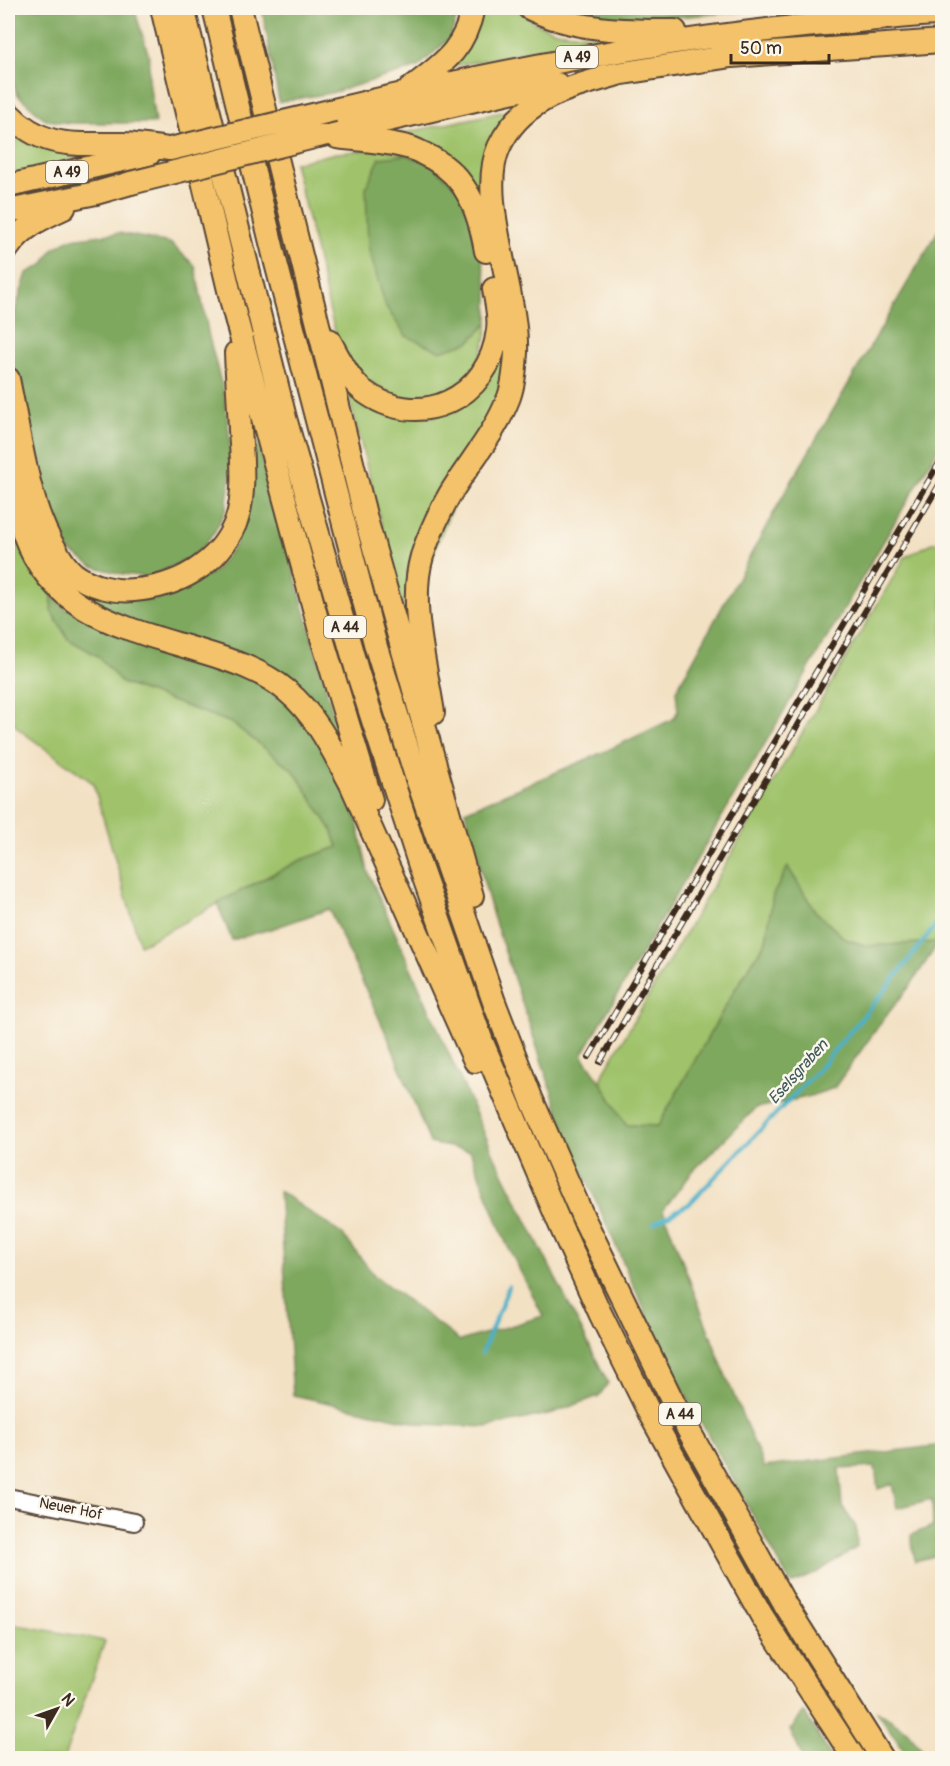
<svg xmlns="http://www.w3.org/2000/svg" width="950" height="1766" font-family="Pangolin,sans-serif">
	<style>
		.green { fill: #9fc26b; stroke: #6d7644; stroke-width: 1.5 }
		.forest { fill: #7fa85f; stroke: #5d693e; stroke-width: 1.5 }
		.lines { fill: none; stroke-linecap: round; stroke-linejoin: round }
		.stream { stroke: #4ab1c9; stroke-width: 4 }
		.minor-casing { stroke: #574537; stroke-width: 20 }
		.highway-casing { stroke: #574537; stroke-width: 26 }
		.minor { stroke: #fff; stroke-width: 16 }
		.highway { stroke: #f3c26a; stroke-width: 22 }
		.rail-casing { stroke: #3b2a1e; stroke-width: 6 }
		.rail { stroke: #fbf7ec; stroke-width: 4; stroke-dasharray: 11; stroke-linecap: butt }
		.highway-bridge-casing { stroke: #574537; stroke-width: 26; stroke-linecap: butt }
		.highway-bridge { stroke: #f3c26a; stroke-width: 22 }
		.labels { text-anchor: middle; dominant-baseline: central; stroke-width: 5; stroke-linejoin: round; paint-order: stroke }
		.shield { fill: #fbf7ec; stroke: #75685c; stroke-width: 1.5 }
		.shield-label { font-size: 14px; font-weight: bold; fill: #3b2a1e }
		.street-label { font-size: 15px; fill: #3b2a1e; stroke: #fbf7ec }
		.water-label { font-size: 16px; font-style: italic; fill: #40595a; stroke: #fbf7ec }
	</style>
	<rect width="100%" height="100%" fill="#fbf7ec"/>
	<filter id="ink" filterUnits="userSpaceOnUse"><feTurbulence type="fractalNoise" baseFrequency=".0167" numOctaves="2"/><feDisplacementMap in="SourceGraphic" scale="12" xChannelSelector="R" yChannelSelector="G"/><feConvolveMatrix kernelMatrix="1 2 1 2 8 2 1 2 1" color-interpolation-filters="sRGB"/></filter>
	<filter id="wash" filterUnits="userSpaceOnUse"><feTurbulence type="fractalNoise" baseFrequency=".008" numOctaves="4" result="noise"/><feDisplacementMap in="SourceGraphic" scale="24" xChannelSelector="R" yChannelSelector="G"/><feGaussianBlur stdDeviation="1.35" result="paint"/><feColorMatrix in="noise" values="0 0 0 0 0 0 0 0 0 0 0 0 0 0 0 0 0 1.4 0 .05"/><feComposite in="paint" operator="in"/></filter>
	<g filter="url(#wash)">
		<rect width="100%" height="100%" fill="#f3e1c4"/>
		<path class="green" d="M479 8H515L535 23 556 31 606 37 448 67Z
			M521 108 505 126 492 235 385 137Z
			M8 125 86 155 33 172 8 177Z
			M381 149 407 155 469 342 488 323C484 356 475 377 445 393 432 400 414 401 400 397 379 390 363 378 349 360 333 338 329 305 322 278 313 240 304 201 294 163L336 153Z
			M509 341 505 374 495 409 479 440 410 612 402 604 344 377 434 417Z
			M8 510 52 596 68 639 98 656 122 683 232 723 294 771 333 832 338 847C267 869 206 914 140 945L93 783 21 731 8 717Z
			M934 542 942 544V938L939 942 867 946 845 939 815 911 788 868 773 895 766 941 734 991 658 1126 626 1125 601 1082 604 1072 905 557Z
			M8 1623 105 1641 64 1758H8Z"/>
		<path class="forest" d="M8 8H134L149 56V80L155 123H69L46 120 18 95 8 71Z
			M262 8H460L450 38 418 67 331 93 279 102Z
			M542 8H784L650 19 593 20Z
			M407 155 432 165 460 191 481 254 488 291V323L469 342 440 351 406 336 386 307 368 247 366 187 380 158Z
			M942 224V442L582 1055 601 1082 626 1125 658 1126 734 991 766 941 773 895 788 867 815 911 845 939 867 946 939 942 910 986 885 1017 834 1088 807 1097 756 1108 691 1173 663 1210 725 1374 764 1467 942 1445V1554L915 1561 911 1535 933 1526 932 1499 897 1508 892 1484 878 1489 875 1467 839 1469 842 1506 856 1527 857 1547 818 1572 791 1584 666 1359 565 1131 493 916 465 811 606 751 673 719 678 711 676 691 784 494Z
			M119 233 170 243 195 266 209 337 224 394 230 439V480L226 509 215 531 202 548 187 559 150 577 121 574 92 566 67 549 55 524 39 499 8 345 13 317 27 273 43 265 53 249 70 239Z
			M257 437 338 732 368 872 495 1157 608 1383 599 1396 553 1413 487 1427 422 1424 293 1395 279 1191 343 1235 374 1275 460 1341 543 1316 506 1243 470 1151 430 1143 389 1040 329 909 274 928 232 940 217 903 301 860 338 847 333 832 294 771 232 723 122 683 98 656 68 639 51 611 52 596 67 610 76 599 40 543 119 598 155 600 186 588 215 571 236 544 251 440Z
			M876 1710 906 1730 929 1758H909Z
			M804 1712 832 1758H803L790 1730Z"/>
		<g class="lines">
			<path class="stream" d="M654 1223 689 1204 817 1071 886 989 942 917
				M482 1353 509 1286"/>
		</g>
	</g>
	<g filter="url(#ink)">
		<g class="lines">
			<g class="minor-casing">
				<path id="minor" d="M8 1497 134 1522"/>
			</g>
			<g class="highway-casing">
				<path id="highway" d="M162 8 233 307 322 638 371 800
					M183 8 285 418 358 674 421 869 482 1042 562 1229 600 1313 651 1416 762 1616 854 1758
					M214 8 276 263 376 647 415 773 494 1002 531 1098 583 1217 674 1404 786 1606 882 1758
					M240 8 366 519 472 896
					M529 8C575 31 625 31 675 31
					M604 76 731 56 942 41
					M410 89C443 63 464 51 473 8
					M334 110C496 71 659 39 825 24 864 21 904 15 942 14
					M8 113C45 151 76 143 124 144 139 145 154 147 170 149
					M318 136 510 92 557 84
					M337 137C362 140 387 141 411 148 418 150 425 155 432 158 468 178 479 212 486 251
					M8 186 149 154
					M8 211 96 193 131 183
					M8 248C21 228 42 218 64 208
					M329 340C338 356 348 378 362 390 418 433 490 399 498 330 500 316 496 302 494 289
					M8 379C19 430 28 509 57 552 61 559 68 569 74 574 90 586 114 592 134 590 176 587 218 565 235 524 246 498 242 458 240 430 239 404 237 379 236 353
					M8 463C12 486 16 511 24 534 53 615 127 628 200 651 230 660 262 670 287 691 316 715 333 751 351 784L475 1061
					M433 713C426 665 408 604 422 556 429 535 439 513 450 494 470 461 495 434 509 397 514 383 515 368 516 353 519 294 476 198 499 147 522 97 570 88 618 74"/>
			</g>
			<use href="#minor" class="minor"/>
			<use href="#highway" class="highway"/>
			<g class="rail-casing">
				<path id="rail" d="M589 1057 942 458
					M600 1062 942 480"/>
			</g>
			<use href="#rail" class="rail"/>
			<g class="highway-bridge-casing">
				<path id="highway-bridge" d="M170 149 334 110
					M131 183 318 136"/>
			</g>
			<use href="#highway-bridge" class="highway-bridge"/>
		</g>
	</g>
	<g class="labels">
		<g class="shield">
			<rect x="556" y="46" width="42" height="22" rx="4.5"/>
			<rect x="46" y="161" width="42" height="22" rx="4.5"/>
			<rect x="324" y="616" width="42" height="22" rx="4.5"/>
			<rect x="659" y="1403" width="42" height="22" rx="4.5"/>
		</g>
		<g class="shield-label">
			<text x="577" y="57">A 49</text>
			<text x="67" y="172">A 49</text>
			<text x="345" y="627">A 44</text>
			<text x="680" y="1414">A 44</text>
		</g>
		<g class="street-label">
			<text transform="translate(71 1509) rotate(11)">Neuer Hof</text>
		</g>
		<g class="water-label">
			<text transform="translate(798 1072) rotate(-48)">Eselsgraben</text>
		</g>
	</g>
	<rect width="950" height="1766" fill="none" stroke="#fbf7ec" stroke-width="30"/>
	<g transform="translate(57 1709) rotate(50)" stroke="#fbf7ec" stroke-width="4.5" paint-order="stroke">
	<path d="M0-4.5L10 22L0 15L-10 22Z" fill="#3b2a1e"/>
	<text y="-9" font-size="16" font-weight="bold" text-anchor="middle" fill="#3b2a1e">N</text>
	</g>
	<path d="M731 54v9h98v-9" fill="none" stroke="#3b2a1e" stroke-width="3"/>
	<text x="740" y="54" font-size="18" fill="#3b2a1e" stroke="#fbf7ec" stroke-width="4.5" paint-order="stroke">50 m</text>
</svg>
